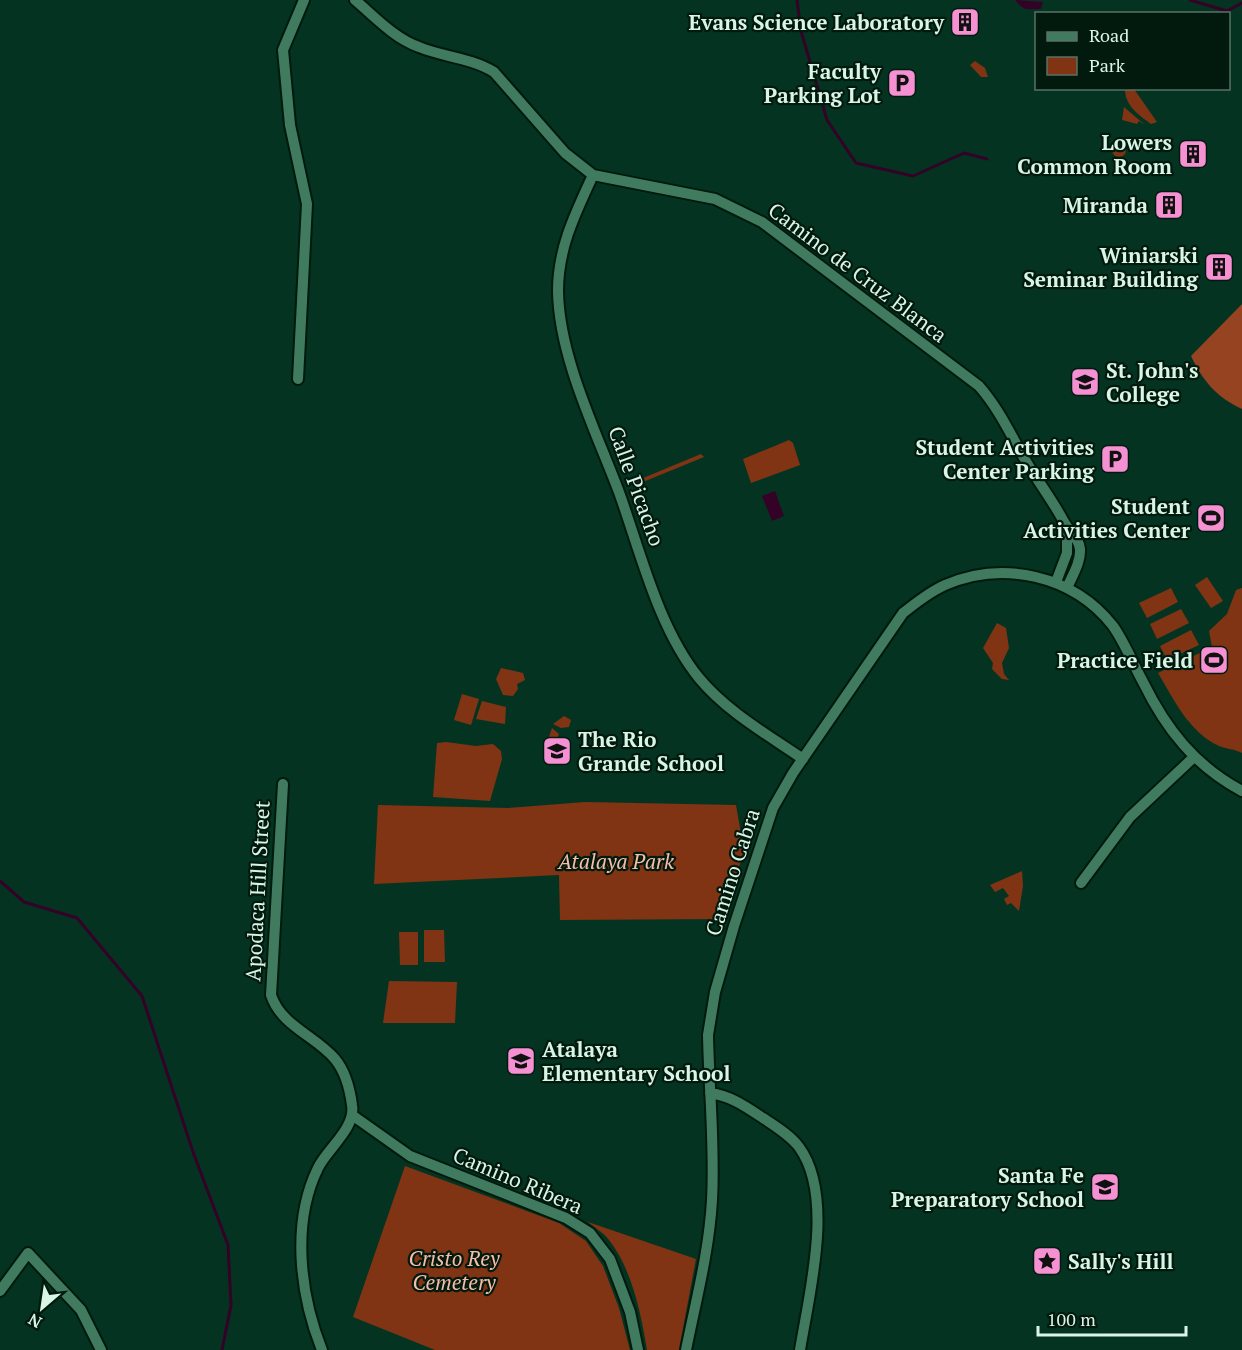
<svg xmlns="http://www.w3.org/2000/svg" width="1242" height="1350" font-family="'PT Serif',serif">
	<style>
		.green { fill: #803413 }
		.forest { fill: #954321 }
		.water { fill: #330226 }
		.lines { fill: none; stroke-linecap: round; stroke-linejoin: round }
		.stream { stroke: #330226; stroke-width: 3 }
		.street-casing { stroke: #001a0d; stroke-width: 14 }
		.street { stroke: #417b5f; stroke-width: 10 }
		.labels { text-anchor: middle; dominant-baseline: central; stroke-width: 4.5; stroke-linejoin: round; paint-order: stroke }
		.poi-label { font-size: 21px; font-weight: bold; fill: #d8f5e5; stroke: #02190e; text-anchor: end }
		.street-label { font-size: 21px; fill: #d8f5e5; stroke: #02190e }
		.park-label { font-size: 21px; font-style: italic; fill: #f6bda8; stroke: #02190e }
	</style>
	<rect width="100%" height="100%" fill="#043421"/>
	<path class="green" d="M975 61 985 68 988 77H981L970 65Z
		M1125 89H1134L1157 122 1151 124C1139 115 1125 106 1125 89Z
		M1124 107 1145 125 1139 121 1137 124 1122 120Z
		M1112 150a7 7 0 1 1 14 0a7 7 0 1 1-14 0Z
		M789 440 793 443 800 465 751 483 743 459Z
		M701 454 704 457 638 484 635 483 636 481Z
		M1207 577 1223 601 1211 608 1195 585Z
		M1171 588 1178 602 1147 618 1139 603Z
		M1242 588V753C1235 749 1226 749 1219 746 1189 732 1174 700 1158 673L1212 647 1209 631 1227 614 1236 590Z
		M1181 609 1189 623 1157 639 1150 624Z
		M997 623 1006 628 1009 648 1002 663 1004 674 1009 680 1002 679 992 669 993 663 983 648Z
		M1191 630 1199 645 1167 660 1160 646Z
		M501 668 523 673 525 680 517 684 518 689 513 696 503 695 496 679Z
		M462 694 479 699 471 725 454 720Z
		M482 701 506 707 505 724 476 719Z
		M564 716 571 720 569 727 561 728 553 724Z
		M552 728 559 734 553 749 546 746Z
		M446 742 476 746 493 744 501 751 502 759 490 801 433 797 437 743Z
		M585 802 736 805 744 851 723 919 560 920 559 875 374 884 378 805 508 808Z
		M1022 871 1023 886 1019 911 1011 903 1007 905 1004 899 1009 896 1003 888 995 892 990 885Z
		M424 930H444L445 962H424Z
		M399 932H418V965H400Z
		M389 981 457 982 455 1023H383Z
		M405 1166 559 1223 586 1241 603 1266 619 1308 630 1350H435L353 1317Z
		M588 1222 696 1259 679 1350H647C641 1314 632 1269 609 1240 604 1233 595 1228 588 1222Z"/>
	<path class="forest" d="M1242 304V409C1216 397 1203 381 1191 356Z"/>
	<path class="water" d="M1015 0 1043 2 1041 9C1028 9 1025 12 1015 0Z
		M775 491 784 516 772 521 762 496Z"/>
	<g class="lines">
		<path class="stream" d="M797 0 801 31 827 120 856 163 913 176 964 153 987 159
			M1190 0 1227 11 1242 3
			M0 881 24 902 77 918 142 996 193 1152 228 1245 231 1305 222 1350"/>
		<g class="street-casing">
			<path id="street" d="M355 0C375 17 394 38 419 47 443 57 472 58 494 72L565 153 593 175 715 199 762 222 979 386C1000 410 1011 436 1027 463 1039 483 1053 501 1064 522 1069 531 1079 538 1080 549 1081 562 1072 576 1067 588
				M593 175C575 214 558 248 558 291 559 358 597 433 620 495 641 554 659 629 699 678 726 711 768 735 803 759
				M298 379 307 204 290 125 283 50 304 0
				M1056 582 1067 553V529
				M283 784 271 995C281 1026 316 1036 335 1059 345 1071 350 1090 352 1105 356 1128 327 1149 318 1168 291 1223 300 1295 322 1350
				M1081 883 1130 817 1194 757
				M710 1093C731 1096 745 1106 763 1118 775 1126 790 1135 799 1147 835 1196 809 1294 800 1350
				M352 1115 410 1156 566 1218 590 1233 610 1259 630 1312 638 1350
				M0 1291 28 1253 81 1310 101 1350
				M686 1350C696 1300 709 1252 712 1200 715 1145 709 1090 708 1035L715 992 734 926 773 808 793 773 903 613C916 603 929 592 945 585 1003 560 1073 575 1113 626 1125 643 1133 664 1143 682 1166 729 1195 766 1242 791"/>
		</g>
		<use href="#street" class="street"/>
	</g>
	<defs>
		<g id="building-square" transform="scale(1.5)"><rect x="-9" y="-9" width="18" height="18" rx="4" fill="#f591d2" stroke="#02190e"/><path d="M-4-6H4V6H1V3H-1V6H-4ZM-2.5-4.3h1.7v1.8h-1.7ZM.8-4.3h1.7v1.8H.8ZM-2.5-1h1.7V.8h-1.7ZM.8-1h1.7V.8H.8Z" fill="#111"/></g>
		<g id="parking-square" transform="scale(1.5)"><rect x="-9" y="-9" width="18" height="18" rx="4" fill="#f591d2" stroke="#02190e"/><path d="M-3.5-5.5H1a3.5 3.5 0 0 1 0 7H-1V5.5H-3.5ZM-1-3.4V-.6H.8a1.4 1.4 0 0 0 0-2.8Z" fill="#111"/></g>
		<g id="university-square" transform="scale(1.5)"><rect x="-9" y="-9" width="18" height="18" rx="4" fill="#f591d2" stroke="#02190e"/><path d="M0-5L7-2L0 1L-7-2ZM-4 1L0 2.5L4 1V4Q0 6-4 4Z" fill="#111"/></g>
		<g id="stadium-square" transform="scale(1.5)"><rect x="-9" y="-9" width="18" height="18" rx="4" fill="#f591d2" stroke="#02190e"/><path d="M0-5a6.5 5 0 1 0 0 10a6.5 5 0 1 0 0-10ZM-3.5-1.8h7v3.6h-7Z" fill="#111"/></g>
		<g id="school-square" transform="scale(1.5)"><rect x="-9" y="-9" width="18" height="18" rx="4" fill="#f591d2" stroke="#02190e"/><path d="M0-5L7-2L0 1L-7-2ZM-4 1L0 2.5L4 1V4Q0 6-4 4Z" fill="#111"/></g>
		<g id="sight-square" transform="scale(1.5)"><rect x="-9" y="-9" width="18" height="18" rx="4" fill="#f591d2" stroke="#02190e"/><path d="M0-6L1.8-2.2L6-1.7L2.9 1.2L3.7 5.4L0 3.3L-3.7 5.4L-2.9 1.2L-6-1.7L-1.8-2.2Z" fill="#111"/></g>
	</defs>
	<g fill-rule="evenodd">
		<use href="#building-square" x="965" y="22"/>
		<use href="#parking-square" x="902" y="83"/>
		<use href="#building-square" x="1193" y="154"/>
		<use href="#building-square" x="1169" y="205"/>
		<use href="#building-square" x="1219" y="267"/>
		<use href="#university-square" x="1085" y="382"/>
		<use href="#parking-square" x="1115" y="459"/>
		<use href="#stadium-square" x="1211" y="518"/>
		<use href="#stadium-square" x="1214" y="660"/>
		<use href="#school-square" x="557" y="751"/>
		<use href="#school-square" x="521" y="1061"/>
		<use href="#school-square" x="1105" y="1187"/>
		<use href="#sight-square" x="1047" y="1261"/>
	</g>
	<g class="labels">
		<g class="poi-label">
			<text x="944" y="22">Evans Science Laboratory</text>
			<text x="881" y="71">Faculty<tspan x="881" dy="24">Parking Lot</tspan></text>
			<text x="1172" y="142">Lowers<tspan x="1172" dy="24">Common Room</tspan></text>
			<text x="1148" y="205">Miranda</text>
			<text x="1198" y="255">Winiarski<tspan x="1198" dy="24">Seminar Building</tspan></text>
			<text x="1106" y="370" text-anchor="start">St. John's<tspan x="1106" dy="24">College</tspan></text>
			<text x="1094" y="447">Student Activities<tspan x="1094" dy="24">Center Parking</tspan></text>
			<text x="1190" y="506">Student<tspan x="1190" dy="24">Activities Center</tspan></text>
			<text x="1193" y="660">Practice Field</text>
			<text x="578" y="739" text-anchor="start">The Rio<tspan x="578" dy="24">Grande School</tspan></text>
			<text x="542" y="1049" text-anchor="start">Atalaya<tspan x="542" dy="24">Elementary School</tspan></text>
			<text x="1084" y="1175">Santa Fe<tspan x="1084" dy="24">Preparatory School</tspan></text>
			<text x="1068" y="1261" text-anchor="start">Sally's Hill</text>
		</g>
		<g class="street-label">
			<text transform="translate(858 272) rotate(37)">Camino de Cruz Blanca</text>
			<text transform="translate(637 486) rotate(70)">Calle Picacho</text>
			<text transform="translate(732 872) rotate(-72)">Camino Cabra</text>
			<text transform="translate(257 891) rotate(-87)">Apodaca Hill Street</text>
			<text transform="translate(518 1180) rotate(23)">Camino Ribera</text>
		</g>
		<g class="park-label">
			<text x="616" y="861">Atalaya Park</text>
			<text x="454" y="1258">Cristo Rey<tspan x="454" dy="24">Cemetery</tspan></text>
		</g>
	</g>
	<rect x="1035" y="12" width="195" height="78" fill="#02190e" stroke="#587164" stroke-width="1.5"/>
	<rect x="1047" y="32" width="30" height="9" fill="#417b5f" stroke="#587164" stroke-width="1.5"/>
	<text x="1089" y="42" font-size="18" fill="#d8f5e5">Road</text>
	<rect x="1047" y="57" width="30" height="18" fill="#803413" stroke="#587164" stroke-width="1.5"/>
	<text x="1089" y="72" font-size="18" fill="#d8f5e5">Park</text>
	<g transform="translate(42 1308) rotate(209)" stroke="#02190e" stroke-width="4.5" paint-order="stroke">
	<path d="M0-4.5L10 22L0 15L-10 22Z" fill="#d8f5e5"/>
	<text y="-9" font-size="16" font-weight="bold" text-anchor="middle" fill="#d8f5e5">N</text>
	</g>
	<path d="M1038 1326v9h148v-9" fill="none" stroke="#d8f5e5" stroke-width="3"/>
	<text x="1047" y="1326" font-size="18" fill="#d8f5e5" stroke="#02190e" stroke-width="4.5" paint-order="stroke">100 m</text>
</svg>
